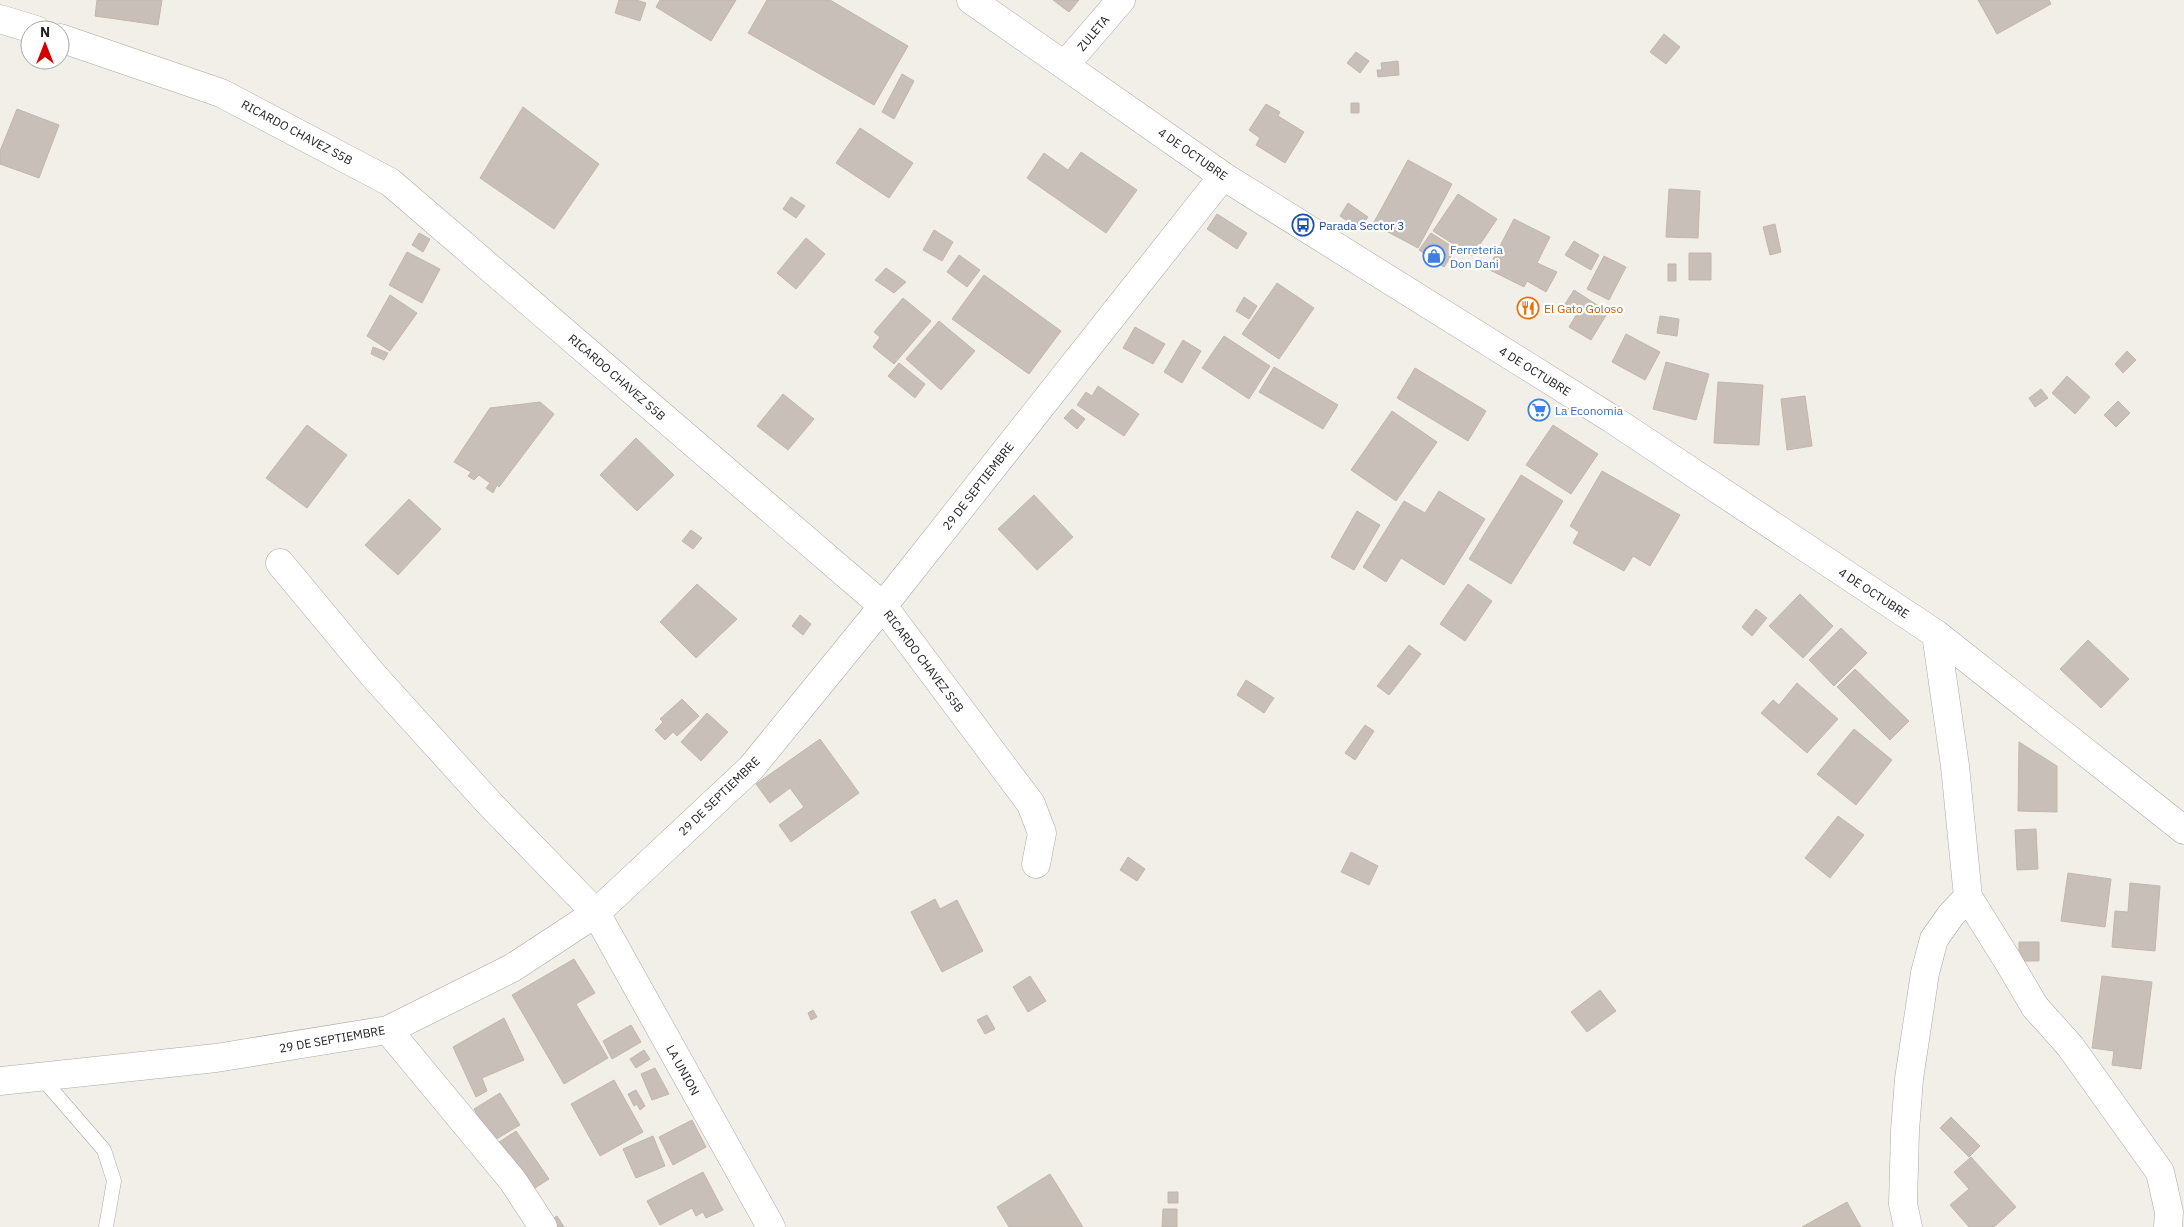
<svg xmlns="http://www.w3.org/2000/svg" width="2184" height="1227" font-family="'IBM Plex Sans',sans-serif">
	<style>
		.building { fill: #c7bfb8; stroke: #c4b6ab }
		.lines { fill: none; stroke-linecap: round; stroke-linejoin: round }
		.lane-casing { stroke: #a9a9a9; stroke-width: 15 }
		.street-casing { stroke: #a9a9a9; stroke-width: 29 }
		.lane { stroke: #fff; stroke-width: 14 }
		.street { stroke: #fff; stroke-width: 28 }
		.labels { text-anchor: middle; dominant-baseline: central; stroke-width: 4.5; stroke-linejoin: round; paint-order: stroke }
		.street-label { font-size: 12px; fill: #222; stroke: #fff }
		.transit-label { font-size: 12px; fill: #164399; stroke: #fff; text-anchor: start }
		.shop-label { font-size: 12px; fill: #366cbe; stroke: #fff; text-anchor: start }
		.food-label { font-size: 12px; fill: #c56008; stroke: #fff; text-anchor: start }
	</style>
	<rect width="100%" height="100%" fill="#f2efe9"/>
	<path class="building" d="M97 0H162L158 25 95 16Z
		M619 0H636L646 3 640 21 615 13Z
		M660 0H736L711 41 656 7Z
		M767 0H830L908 46 874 105 748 33Z
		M1053 0H1079L1069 12Z
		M1978 0H2049L2051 4 1997 34Z
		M1664 34 1680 47 1666 64 1650 52Z
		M1356 52 1369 61 1360 73 1347 63Z
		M1398 61 1399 75 1378 77 1377 70H1382L1381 63Z
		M902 74 914 81 894 119 882 112Z
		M1351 103H1359V113H1351Z
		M1266 104 1280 112 1278 116 1304 132 1285 163 1256 145 1260 138 1249 130Z
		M523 107 599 164 554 229 480 178Z
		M17 109 59 125 39 178 0 164V151Z
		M860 128 913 163 889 198 836 163Z
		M1081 152 1137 190 1106 233 1027 178 1044 153 1068 170Z
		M1408 160 1452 184 1418 248 1373 224Z
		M1669 189 1700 191 1698 238 1666 237Z
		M1458 194 1497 219 1472 256 1433 231Z
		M791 197 805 206 796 218 783 209Z
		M1348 203 1368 217 1359 229 1340 216Z
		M1217 214 1247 233 1237 249 1207 229Z
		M1514 219 1550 237 1537 263 1557 272 1546 292 1527 281 1524 287 1488 269Z
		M1775 224 1781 252 1770 255 1763 227Z
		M934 230 953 242 942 261 923 250Z
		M419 233 430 239 423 252 412 245Z
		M1431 233 1456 249 1444 267 1419 250Z
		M806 238 825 254 796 289 777 273Z
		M1574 241 1599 255 1591 270 1565 255Z
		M407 252 440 269 422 303 389 285Z
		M1689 253H1711V280H1689Z
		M959 255 980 270 967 287 947 272Z
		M1604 256 1626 267 1609 300 1587 289Z
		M1668 264H1676V281H1668Z
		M886 268 906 282 894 293 875 280Z
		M984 275 1061 331 1029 374 952 319Z
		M1277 283 1314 308 1279 359 1242 334Z
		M1574 290 1608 312 1591 340 1569 327 1578 312 1565 304Z
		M390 295 417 313 390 351 367 336Z
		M1244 297 1257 306 1249 319 1236 311Z
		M903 298 931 321 894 364 873 347 880 337 874 332Z
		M1660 316 1679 319 1677 336 1657 333Z
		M939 321 975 351 941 390 906 359Z
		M1135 327 1165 344 1153 364 1123 348Z
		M1626 334 1660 352 1645 380 1612 362Z
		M1224 336 1270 366 1249 399 1202 368Z
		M1183 340 1201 351 1182 383 1164 372Z
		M373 347 388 353 384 360 371 354Z
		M2127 351 2136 360 2123 373 2115 364Z
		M1666 362 1709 374 1696 420 1653 409Z
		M899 363 925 384 915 398 888 376Z
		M1274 367 1338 405 1323 429 1259 392Z
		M1415 368 1486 411 1468 441 1397 398Z
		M2067 376 2090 397 2075 414 2052 393Z
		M1718 382 1763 385 1759 445 1714 443Z
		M1098 386 1139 414 1124 436 1077 405 1086 392 1092 396Z
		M2041 389 2048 398 2035 407 2029 398Z
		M783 394 814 419 788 450 757 426Z
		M1805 396 1812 446 1787 450 1781 399Z
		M2118 401 2130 413 2116 427 2104 415Z
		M540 402 554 414 499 487 497 485 493 493 486 488 490 483 479 475 474 480 468 476 471 472 454 462 490 408Z
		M1072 409 1085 419 1077 429 1064 418Z
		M1392 411 1437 442 1396 501 1351 470Z
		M307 425 347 455 307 508 266 478Z
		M1553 425 1598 454 1571 494 1526 465Z
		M636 438 674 475 637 511 600 475Z
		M1602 471 1680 515 1650 566 1633 556 1624 571 1573 543 1579 532 1570 526Z
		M1521 475 1563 501 1511 584 1469 559Z
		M1439 491 1485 519 1444 585 1401 558 1386 582 1363 567 1404 501 1425 513Z
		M1034 495 1073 537 1037 570 998 529Z
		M409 499 441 529 398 575 365 545Z
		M1357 511 1380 525 1354 570 1331 557Z
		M691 530 702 538 693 549 682 541Z
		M697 584 737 619 696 658 660 622Z
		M1468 584 1492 601 1465 641 1440 624Z
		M1800 594 1833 626 1803 658 1769 626Z
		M1756 609 1767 618 1752 636 1742 627Z
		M800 615 811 624 803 635 792 626Z
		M1841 628 1867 653 1834 686 1809 660Z
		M2088 640 2129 679 2101 708 2060 669Z
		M1409 645 1421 654 1389 695 1377 686Z
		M1855 669 1909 721 1890 740 1837 687Z
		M1246 680 1274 698 1264 713 1237 695Z
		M1797 683 1838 719 1807 753 1761 713 1773 700 1779 705Z
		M682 699 699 716 677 736 673 732 665 740 655 730 663 722 660 719Z
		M707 713 728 732 701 761 681 742Z
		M1365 725 1374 731 1355 760 1345 753Z
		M1854 729 1892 760 1856 805 1817 774Z
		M820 739 859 793 791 842 779 825 804 807 790 788 770 803 756 784Z
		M2019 742 2057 766V812L2018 811Z
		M1838 816 1864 835 1830 878 1805 858Z
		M2036 829 2038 869 2017 870 2015 830Z
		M1351 852 1378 866 1369 885 1341 872Z
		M1128 857 1145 869 1137 881 1120 870Z
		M2068 873 2111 879 2105 927 2061 921Z
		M2130 883 2160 886 2155 951 2112 947 2115 911 2128 912Z
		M935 899 940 909 957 900 983 951 942 972 911 912Z
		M2019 942H2039V961H2019Z
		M574 959 595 993 576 1004 608 1058 564 1084 512 995Z
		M1030 976 1046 1001 1028 1012 1013 987Z
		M2102 976 2152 982 2141 1069 2112 1065 2114 1051 2092 1048Z
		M1600 990 1616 1011 1587 1032 1571 1012Z
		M813 1010 817 1017 811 1020 808 1013Z
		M987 1015 995 1029 985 1034 977 1020Z
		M504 1018 524 1060 482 1078 487 1091 476 1097 453 1047Z
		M631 1025 641 1042 612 1059 603 1041Z
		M644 1050 650 1059 636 1068 630 1059Z
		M655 1068 669 1094 652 1100 641 1074Z
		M614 1080 643 1132 600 1156 571 1104Z
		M636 1090 645 1106 640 1110 637 1104 634 1106 628 1094Z
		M500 1093 520 1125 493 1141 474 1109Z
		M1951 1117 1980 1146 1969 1157 1940 1128Z
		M692 1120 706 1147 673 1165 659 1137Z
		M516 1131 549 1179 532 1190 499 1142Z
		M653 1136 665 1166 636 1178 623 1149Z
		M1971 1157 2016 1207 1994 1227H1969L1950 1205 1969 1189 1954 1172Z
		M703 1172 723 1210 706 1218 703 1212 696 1216 692 1208 660 1225 647 1201Z
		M1050 1174 1083 1227H1009L997 1207Z
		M1168 1192H1178V1203H1168Z
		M1847 1202 1861 1227H1802Z
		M1163 1209H1177V1227H1162Z
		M557 1216 564 1227H550L547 1222Z"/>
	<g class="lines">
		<g class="lane-casing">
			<path id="lane" d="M41 1077 104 1150 114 1181 106 1227"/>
		</g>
		<g class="street-casing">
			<path id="street" d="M971 0 1223 176 1612 419 1936 634 2184 830
				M0 19 36 30
				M60 38 221 93 390 182 883 606 1031 804 1042 833 1036 864
				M1065 65 1121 0
				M280 563 373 675 489 803 596 913 771 1227
				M1968 897 2008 961 2035 1007 2070 1046 2160 1172 2169 1212 2168 1227
				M388 1030 513 1181 543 1227
				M0 1081 216 1058 388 1030 512 968 596 913 751 768 883 606 1223 176
				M1908 1227 1903 1204 1905 1131 1909 1079 1925 973 1934 939 1951 915 1968 897 1955 766 1936 634"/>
		</g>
		<use href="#lane" class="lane"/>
		<use href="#street" class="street"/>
	</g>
	<defs>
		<g id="bus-ring" transform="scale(1.125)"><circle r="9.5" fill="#fff" stroke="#1a4fb4" stroke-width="1.5"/><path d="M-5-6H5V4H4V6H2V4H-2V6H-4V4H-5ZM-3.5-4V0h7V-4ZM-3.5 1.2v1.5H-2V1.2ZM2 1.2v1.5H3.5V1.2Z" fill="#1a4fb4"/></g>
		<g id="shop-ring" transform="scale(1.125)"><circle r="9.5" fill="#fff" stroke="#3f7fe0" stroke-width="1.5"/><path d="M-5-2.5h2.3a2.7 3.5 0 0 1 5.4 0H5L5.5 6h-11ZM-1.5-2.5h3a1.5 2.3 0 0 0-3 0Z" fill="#3f7fe0"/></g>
		<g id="restaurant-ring" transform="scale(1.125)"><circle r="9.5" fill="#fff" stroke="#e8710a" stroke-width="1.5"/><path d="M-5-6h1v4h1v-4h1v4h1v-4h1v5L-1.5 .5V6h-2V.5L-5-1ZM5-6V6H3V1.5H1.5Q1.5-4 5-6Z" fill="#e8710a"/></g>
		<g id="supermarket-ring" transform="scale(1.125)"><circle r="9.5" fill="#fff" stroke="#3f7fe0" stroke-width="1.5"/><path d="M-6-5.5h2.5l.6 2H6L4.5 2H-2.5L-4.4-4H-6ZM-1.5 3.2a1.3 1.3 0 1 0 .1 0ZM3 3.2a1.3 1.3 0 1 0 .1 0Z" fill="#3f7fe0"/></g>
	</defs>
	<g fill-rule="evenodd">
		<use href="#bus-ring" x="1303" y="225"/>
		<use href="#shop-ring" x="1434" y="256"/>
		<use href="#restaurant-ring" x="1528" y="308"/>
		<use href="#supermarket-ring" x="1539" y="410"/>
	</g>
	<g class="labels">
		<g class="street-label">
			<text transform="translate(1093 33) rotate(-50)">ZULETA</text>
			<text transform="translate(297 132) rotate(28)">RICARDO CHAVEZ S5B</text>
			<text transform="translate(1193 154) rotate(35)">4 DE OCTUBRE</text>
			<text transform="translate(1535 371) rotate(32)">4 DE OCTUBRE</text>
			<text transform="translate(617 377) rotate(41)">RICARDO CHAVEZ S5B</text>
			<text transform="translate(978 486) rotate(-52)">29 DE SEPTIEMBRE</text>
			<text transform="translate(1874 593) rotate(33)">4 DE OCTUBRE</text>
			<text transform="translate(924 661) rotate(53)">RICARDO CHAVEZ S5B</text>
			<text transform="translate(719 796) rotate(-44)">29 DE SEPTIEMBRE</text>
			<text transform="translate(332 1039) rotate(-10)">29 DE SEPTIEMBRE</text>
			<text transform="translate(683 1070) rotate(61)">LA UNION</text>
		</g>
		<g class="transit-label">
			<text x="1319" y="225">Parada Sector 3</text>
		</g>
		<g class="shop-label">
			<text x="1450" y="249">Ferreteria<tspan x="1450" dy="14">Don Dani</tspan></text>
			<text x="1555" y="410">La Economia</text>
		</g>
		<g class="food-label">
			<text x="1544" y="308">El Gato Goloso</text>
		</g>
	</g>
	<g transform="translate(45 45)"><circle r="24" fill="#ffffff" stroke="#a7a7a7"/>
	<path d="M0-4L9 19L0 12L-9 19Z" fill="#d40000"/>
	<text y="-8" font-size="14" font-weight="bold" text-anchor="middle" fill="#222222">N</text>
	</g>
</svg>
